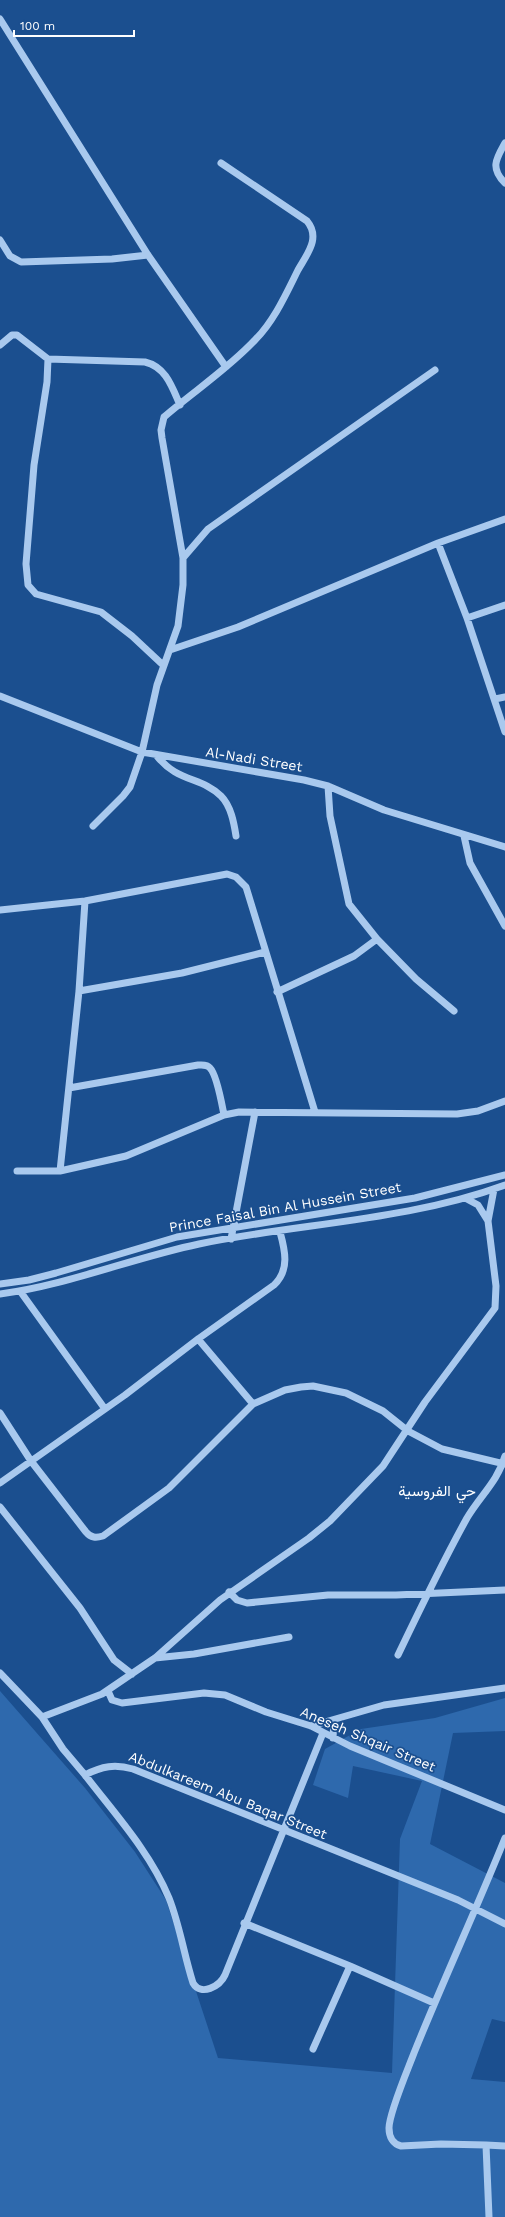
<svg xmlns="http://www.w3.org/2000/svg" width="505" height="2217" font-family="'Work Sans',Vazirmatn,sans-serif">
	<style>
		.green { fill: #2e69ad }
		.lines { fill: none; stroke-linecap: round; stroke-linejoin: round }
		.minor { stroke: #a9c9ee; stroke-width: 7 }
		.labels { text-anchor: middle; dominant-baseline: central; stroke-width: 3.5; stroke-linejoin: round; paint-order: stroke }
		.street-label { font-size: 14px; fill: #fff; stroke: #1b4f8f }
		.neighbourhood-label { font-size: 15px; fill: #fff; stroke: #1b4f8f }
	</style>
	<rect width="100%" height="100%" fill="#1b4f8f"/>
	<path class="green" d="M0 1691 85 1788 135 1852 166 1900 218 2058 392 2073 400 1839 422 1781 353 1766 348 1798 313 1785 325 1749 361 1729 435 1718 505 1698V1731L453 1733 430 1844 505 1883V2022L492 2019 471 2079 505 2082V2217H0Z"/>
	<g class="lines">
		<path class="minor" d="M0 19 148 255 226 367
			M505 143C496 159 490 168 505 183
			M0 240 10 256 21 262 112 259 148 255
			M0 345 12 335H17L48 359 47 382 34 465 26 564 28 585 36 594 101 612 132 636 163 665
			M48 359 145 362C166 367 172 387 180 405
			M438 543 467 618 505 732
			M183 558 162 438 161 430 164 417C194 391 228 369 255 340 274 321 286 294 298 270 307 254 321 238 307 221L221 163
			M467 618 505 605
			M170 650 238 627 438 543 505 519
			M0 696 142 752 304 780 328 786 384 810 505 847
			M495 699 505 697
			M157 756C177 782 202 777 221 796 231 806 234 823 236 836
			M93 826 123 796 130 787 142 752 157 685 178 626 183 585V558L208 529 435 370
			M464 836 470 863 505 926
			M0 910 85 901 227 874 236 877 246 887 315 1112
			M377 939 416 979 454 1011
			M79 991 182 973 265 952
			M277 992 354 956 377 939 349 904 330 816 328 786
			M69 1088 198 1065C202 1065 207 1064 210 1068 217 1075 222 1105 224 1115
			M17 1171H60L126 1156 224 1115 239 1112 457 1114 478 1111 505 1101
			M60 1171 79 991 85 901
			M494 1189 488 1221 496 1286 495 1308 425 1402 383 1466 330 1521 309 1538 220 1600 155 1658 102 1694 42 1717 63 1749 85 1775C102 1766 115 1764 133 1769L458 1900 505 1924
			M465 1198 478 1205 488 1221
			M231 1239 255 1112
			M0 1284 29 1280 56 1273 177 1237 415 1198 505 1175
			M20 1291 105 1409
			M0 1294C68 1285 132 1258 199 1244 301 1223 407 1221 505 1185
			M198 1339 253 1404
			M0 1413 31 1461 86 1532C91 1538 96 1538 103 1536L169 1488 253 1404 285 1390 301 1387 313 1386 346 1393 383 1411 408 1431 442 1449 505 1464
			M0 1483 125 1395 198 1339 274 1285C290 1270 285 1250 280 1232
			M0 1507 80 1608 114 1660 132 1674
			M229 1592 237 1600 247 1603 328 1595H396L505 1590
			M398 1655C420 1609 442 1563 467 1518 480 1496 498 1481 505 1456
			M155 1658 194 1654 289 1637
			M0 1673 42 1717
			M108 1691 112 1700 122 1703 204 1693 225 1695 266 1712 311 1726 350 1746 505 1810
			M311 1726 384 1705 505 1688
			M333 1738 334 1720
			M85 1775C115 1814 150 1852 169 1898 180 1926 184 1955 193 1983 201 1997 220 1986 225 1975L323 1733
			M244 1923 350 1966 434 2003
			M313 2049 350 1966
			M486 2145 441 2144 401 2146C393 2144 389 2137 389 2128 389 2113 408 2069 414 2053 443 1981 476 1910 505 1838
			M489 2217 486 2145 505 2146"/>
	</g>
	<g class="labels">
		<g class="street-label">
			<text transform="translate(254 759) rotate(9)">Al-Nadi Street</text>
			<text transform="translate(285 1207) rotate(-10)">Prince Faisal Bin Al Hussein Street</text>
			<text transform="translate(368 1739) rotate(23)">Aneseh Shqair Street</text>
			<text transform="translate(228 1795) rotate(22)">Abdulkareem Abu Baqar Street</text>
		</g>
		<g class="neighbourhood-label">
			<text x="437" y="1491">حي الفروسية</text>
		</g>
	</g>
	<path d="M14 30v6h120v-6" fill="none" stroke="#ffffff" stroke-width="2"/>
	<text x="20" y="30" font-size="12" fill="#ffffff" stroke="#1b4f8f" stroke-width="3" paint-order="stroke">100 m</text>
</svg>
